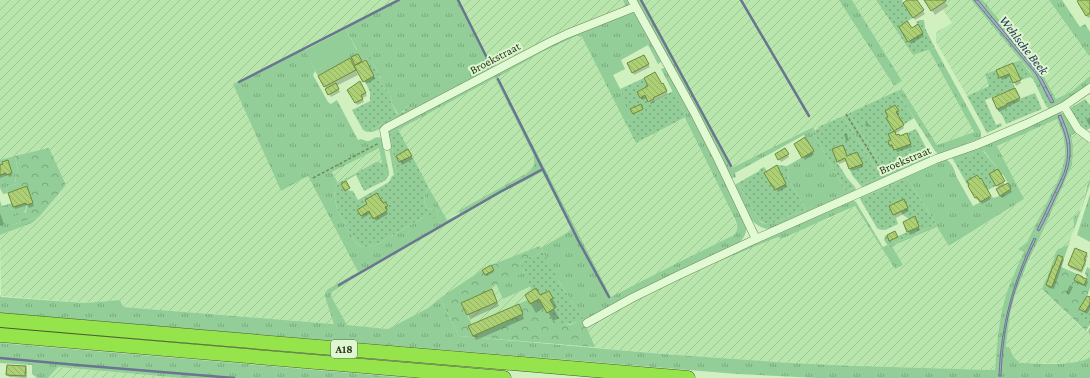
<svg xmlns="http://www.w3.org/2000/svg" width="1090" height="378" font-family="'Crimson Pro',serif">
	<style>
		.farmland { fill: url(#farmland-furrows) }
		.grass { fill: url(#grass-tufts); fill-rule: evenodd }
		.forest { fill: url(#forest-crowns) }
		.park { fill: #93ce98 }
		.garden { fill: url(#garden-dots) }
		.water { fill: url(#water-ripples); stroke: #6a7590 }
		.shadow { fill: #0003 }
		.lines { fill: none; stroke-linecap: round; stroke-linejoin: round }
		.stream { stroke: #6a7590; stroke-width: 2.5 }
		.building { fill: url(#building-back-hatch); stroke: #6e8a3c }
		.minor-casing { stroke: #718957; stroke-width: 9 }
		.motorway-casing { stroke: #45572c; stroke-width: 15 }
		.path { stroke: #718957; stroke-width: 1.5; stroke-dasharray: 3 2; stroke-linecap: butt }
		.minor { stroke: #e1fad3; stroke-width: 8 }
		.motorway { stroke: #95e44c; stroke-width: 14 }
		.labels { text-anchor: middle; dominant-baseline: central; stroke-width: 4; stroke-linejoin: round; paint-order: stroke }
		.shield { fill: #ddf7d0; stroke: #617152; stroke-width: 1 }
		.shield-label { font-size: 11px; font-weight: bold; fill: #2c381c }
		.street-label { font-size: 12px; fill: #2c381c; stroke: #ddf7d0 }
		.water-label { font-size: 13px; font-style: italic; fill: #2b3059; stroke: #ddf7d0 }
	</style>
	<defs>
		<pattern id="farmland-furrows" width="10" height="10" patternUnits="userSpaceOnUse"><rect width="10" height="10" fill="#b8e6ad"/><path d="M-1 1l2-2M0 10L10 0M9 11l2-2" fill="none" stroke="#9ec694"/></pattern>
		<pattern id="grass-tufts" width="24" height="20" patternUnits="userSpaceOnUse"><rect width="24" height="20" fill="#93ce98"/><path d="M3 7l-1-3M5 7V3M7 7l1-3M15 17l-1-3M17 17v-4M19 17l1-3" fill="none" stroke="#78a87b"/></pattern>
		<pattern id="forest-crowns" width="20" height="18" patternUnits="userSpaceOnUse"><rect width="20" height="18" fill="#93ce98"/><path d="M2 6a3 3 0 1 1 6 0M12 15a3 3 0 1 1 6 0" fill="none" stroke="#78a87b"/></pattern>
		<pattern id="garden-dots" width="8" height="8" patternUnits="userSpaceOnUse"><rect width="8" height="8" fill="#93ce98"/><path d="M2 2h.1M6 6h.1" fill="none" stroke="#78a87b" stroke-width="1.8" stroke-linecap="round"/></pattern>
		<pattern id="water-ripples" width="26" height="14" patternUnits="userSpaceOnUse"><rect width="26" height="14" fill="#a3adc2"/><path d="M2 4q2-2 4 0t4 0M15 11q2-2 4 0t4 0" fill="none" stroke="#858e9d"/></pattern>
		<pattern id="building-back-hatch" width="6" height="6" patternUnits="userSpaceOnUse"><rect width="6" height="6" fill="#add074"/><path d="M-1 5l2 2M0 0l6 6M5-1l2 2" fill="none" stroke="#95b364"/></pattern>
	</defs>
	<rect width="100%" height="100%" fill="#d0f0c0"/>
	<path class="farmland" d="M0 0H395L233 84 281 191 308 176 358 272 328 289 325 297 335 324 123 307 120 300 85 303 1 296 0 235 32 223 40 216 66 185 49 149 0 160Z
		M459 0H623L625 5 624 8 497 66H494L488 58Z
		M641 0H839L894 86 902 81 852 0H876L913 55 929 50 974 132 937 145 902 89 814 129 812 127 732 168Z
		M946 0H971L1020 60 985 74 989 86 967 96 936 42V34L938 31 952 23 943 10 947 4Z
		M983 0H1049L1089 56 1090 55V76L1072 91 1056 99 1044 77 1037 66Z
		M578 36 582 37 636 143 685 118 732 213 738 229 737 233 734 235 685 259 611 298 498 76 542 52Z
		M495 78 533 154 534 160V165L532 170 529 172 446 220 398 129Z
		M1057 119 1063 135 1065 147V156L1063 166 1058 180 1027 242 1018 249 1024 251 1008 291 1001 318 997 345 995 370 856 366 791 363 663 354 473 336 440 298 428 308 388 329 347 325 331 296 332 292 360 274 501 193 542 172 572 230 568 233 607 306 646 293 716 261H720L778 237 828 219 855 206 895 269 903 265 892 246 937 227 950 246 1024 199 997 146Z
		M1080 132 1090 140V179L1085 191V196L1079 212 1073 218 1075 225 1070 240 1068 245 1058 249 1042 289 1083 329 1090 333V357L1086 360 1073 363H1020L1015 360 1009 348 1006 347 1010 314 1015 295 1022 278 1042 233 1073 145 1071 135Z
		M379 147 383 163 376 162 338 183 332 172Z
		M58 367 89 370 181 378H48Z"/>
	<path class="grass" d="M395 0H459L488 58 494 66H497L561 33 585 22 624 8 625 5 623 0H629V3L627 8 566 33 546 42 388 126 372 132H367L412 110 409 105 404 108 405 110 398 114 390 100 392 99 387 89 385 90 379 80 381 78 370 58 362 61 358 54 352 57 355 65H354L350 59 318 76 315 71 313 75 328 102 331 104 337 100 358 140 361 139C361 139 366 141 367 141 373 141 374 135 382 138L389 172V175L386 180 379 148 332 172 338 183C332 191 335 202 338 211L356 243 362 247 376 245 424 217H438L437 211 427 208C423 200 423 195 429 188L447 220 459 214 460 210 529 172C535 167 535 162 533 154L495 78 390 134V136L397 174 394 176 387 137 388 131 393 127 559 40 626 12C630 12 634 12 637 14L662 59 660 63 658 64 648 45 621 60 625 69 613 75 635 117 625 122 582 37 577 36 542 52 498 77 611 297 685 259 734 235C741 228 735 220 732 213L685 118 686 117 661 69 664 68 667 69 703 134 718 164 746 225C747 233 744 238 738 244L641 290 584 321 552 270 541 248 572 230 542 172 501 193 360 274 332 292 331 296 347 325 388 329 428 308 440 298 459 336 663 354 791 363 856 366 995 370C997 343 999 315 1008 289 1013 277 1018 264 1024 252L1018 249 1027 242 1058 180 1063 166 1065 156V147L1063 135 1057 119 997 146 1024 199 949 246 937 227 892 246 903 265 895 269 855 206 781 239 778 237 720 261H716L852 199 856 202 883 247 887 245 888 246 936 224 907 178 860 199V196L945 159C951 161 955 170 956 176L973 206 992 196 993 198 1000 196 1011 189 1003 174 1001 175 998 169 984 151 954 161 952 158 953 156 1006 136 1060 112 1066 114 1080 132 1071 135 1073 145 1072 165 1042 233 1028 262 1015 295 1010 314 1006 347H1009C1012 354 1014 359 1020 363 1037 363 1076 367 1090 357V378H818L737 374 0 313V295L1 297 85 303 120 300 123 307 334 324 325 297V293L328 289 358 272 308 176 281 191 233 84ZM346 29 357 50 315 71 305 49Z
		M636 0H641L732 168 813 127 814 129 812 131 846 191 855 187 856 191 769 229C749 228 742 202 735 186L736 184 738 183 759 220 762 223 771 224 806 209 789 181C788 176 789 171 787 166L813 151 804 135 735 173 736 177 733 178H731Z
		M839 0H852L902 81 894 86Z
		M971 0H983L1037 66 1044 77 1056 99 1072 91 1090 76V83C1077 93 1064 103 1049 109L1046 106 1048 105 1031 73Z
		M1049 0H1062L1080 27 1085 24 1090 32V55L1089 56Z
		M935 48 981 132V138L938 154 935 151 897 91 902 89 937 145 974 132 929 50Z
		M849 113 886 172 929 153 930 158 863 188 861 186 881 176 843 116Z
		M15 156 18 171 15 175 16 184 6 187 8 193 3 194 0 188V160Z
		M1090 179V184L1061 267 1059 266 1063 257 1058 255 1048 281H1045L1047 278 1056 252 1058 249 1068 245C1072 237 1076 227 1073 218 1075 216 1078 214 1080 211 1085 201 1085 190 1090 179Z
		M1090 194V242L1077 235Z
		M0 201 2 206 12 203 13 207 26 203C28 213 19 218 12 225L40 216 32 223 0 235Z
		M524 272 531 286 503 299 496 284Z
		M0 343 410 378H181L58 367 48 378H37L32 374V365L0 363Z"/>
	<path class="forest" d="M49 148 66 185 40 216 12 225 10 218 26 212 27 205 33 203 27 186 8 193 6 187 16 184 15 175 18 171 15 156Z
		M540 246 543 252 520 262 524 272 491 287 492 289 461 303 472 325 468 327 473 336 522 314 519 304 527 300 530 304 539 299 547 313 551 324 570 325 583 319 595 347 459 336 440 298 482 270 485 275 494 270 491 265Z
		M1059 266 1077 274 1074 280 1084 284 1087 279 1085 273 1087 267 1090 269V288L1087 296 1076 314 1088 327 1086 331 1042 289 1045 281H1048L1046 285 1052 287Z"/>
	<path class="park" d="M346 29 357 51 315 71 305 50Z"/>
	<path class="garden" d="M876 0H903L902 1 913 18 908 21 912 28 917 24 916 22 920 20H924L925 28 935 48 913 55Z
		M370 57 381 79 379 80 385 90 387 89 392 99 390 100 397 114 405 111 404 108 409 105 412 110 367 132 363 130 352 110 370 101V92L365 81 374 76 366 60Z
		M1020 60 1035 79 1048 105 1046 106 1033 79 1030 77 1021 80 1013 63Z
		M996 70 999 78 1009 74 1015 88 985 100 996 125 1001 123 1002 126 987 133 967 96 989 86 985 74Z
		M644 78 648 86 637 92 640 98 645 95 649 103 673 91 686 117 636 143 625 122 634 117 633 114 643 108 640 104 630 109 620 89Z
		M897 91 914 118 894 131 897 137 916 129 929 153 886 172 849 113Z
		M1035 93 1042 109 1006 124 1002 115 997 109 1006 105V104Z
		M1085 99 1090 105V128L1085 131 1069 109Z
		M843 116 881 176 861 186 852 175 845 158 837 162 847 178 855 187 846 191 812 131 814 129 816 132 819 130 818 127Z
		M398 129 429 188C423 195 423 200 427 208L437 211 438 217 437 218 424 217 376 245 362 247 356 243 338 211C335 202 332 191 338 183L376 162 383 163 386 180 364 191 356 175 341 184 344 190 353 191 358 200 389 182 392 176 397 174 390 136V134Z
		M983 151 998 169 989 174 996 186 988 190 981 179H980L977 175 967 181 969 185 968 186 954 161Z
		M777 165 787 166C789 171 788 176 789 181L806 209 771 224C766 224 763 223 759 220L738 183 759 171 760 169 764 167 767 171Z
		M907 178 936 224 888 246 884 240 885 236 887 235 889 240 919 227 915 217 909 219 903 215 901 212 895 215 898 224C891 227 884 233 877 228L860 199Z
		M543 252 561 285 583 319C572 324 563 327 551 324L547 313 555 308 550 300 553 297 549 291 540 295 532 291 520 262Z
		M1090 304V325L1088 327 1075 314 1079 309 1085 312Z"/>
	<path class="water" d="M974 0H978L1033 67 1042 79 1054 102 1051 103 1036 74Z
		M1061 115C1065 126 1070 136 1070 148 1071 166 1063 182 1055 198 1050 209 1045 220 1039 231L1037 230 1064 173C1071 151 1067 137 1058 116Z
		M1034 238 1036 239C1013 286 1003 324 1001 376H999C1001 325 1013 283 1034 238Z"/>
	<path class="shadow" d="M909 0H916L925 14 915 20 904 3Z
		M925 0H944L948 6 935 15Z
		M1081 0H1090V17L1088 18 1079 2Z
		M917 26 924 36 911 44 901 27 912 29Z
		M358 55 362 63 365 61 375 79 366 84 356 66 357 65 353 57Z
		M643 56 650 67 634 75 629 64Z
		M350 60 358 75 336 86 340 92 331 97 319 76Z
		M1014 67 1021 83 1016 86 1011 76 1002 80 1000 77Z
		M360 83 367 96 362 98 364 102 357 105 349 90Z
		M663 85 668 94 654 101V102L651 104 647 98 642 100 638 92Z
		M1016 92 1020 101 1007 107V108L999 112 994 99Z
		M895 106 899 114 897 116 904 128 895 134 896 136 900 137H908L912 147 897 152 895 147 892 148 890 145 892 140 889 134 896 131 888 118Z
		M1090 117V126L1086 120Z
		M867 122 869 125 868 127 865 125Z
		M818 128 819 131 817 133 815 130Z
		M844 134H847L849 141H846Z
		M805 138 814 154 805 160 796 144Z
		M785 149 789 157 781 162 776 154Z
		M408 150 413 159 402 165 397 156Z
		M833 150 847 157 858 156 863 167 852 171 847 161 839 164Z
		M9 164 12 176 9 177 8 175 0 178V166Z
		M778 169 787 187 778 192 776 188 774 189 765 173Z
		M997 170 1005 185 1007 184 1012 192 1002 198 997 190 999 189 991 174Z
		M981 180 991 199 982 204 979 199 977 200 969 186Z
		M27 187 34 206 29 208 28 205 15 209 14 207Z
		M385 203 388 209 386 210 388 214 376 221 371 213 363 218 358 210Z
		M905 203 909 211 896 218 890 206Z
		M0 213 4 224 0 226Z
		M916 220 920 230 910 235 904 222Z
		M1076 249 1086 254 1088 256 1085 262 1086 264 1082 273 1070 268 1069 265Z
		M1062 257 1064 260 1054 289 1049 288 1047 285Z
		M491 267 494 272 486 276 484 271Z
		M1083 277 1084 279H1086L1088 282 1086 287 1077 283 1075 280Z
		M1070 285 1073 287 1069 295 1066 293Z
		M549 292 557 307 554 309 559 318 553 321 545 307 536 313 526 296H540Z
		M494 295 499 306 470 319 468 314Z
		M1090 298V309L1087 314 1082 311 1080 309Z
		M521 310 524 319 476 340 469 327Z
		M1090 327V335L1088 331Z
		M26 367 27 370V378L9 377 7 374Z"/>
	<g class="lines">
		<path class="stream" d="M458 0 491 66
			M641 0 731 166
			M741 0 809 116
			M498 79 578 240 609 297
			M239 82 399 0
			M339 285 500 192 543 169
			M0 358 77 365 234 378"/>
	</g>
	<path class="building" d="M907 0H917L924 10 913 18 903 3Z
		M924 0H946V1L931 11Z
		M1079 0H1090V13L1086 16 1077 1Z
		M907 21 912 28 918 24 923 33 908 42 899 27Z
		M358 54 362 61 355 65 351 57Z
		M644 55 649 64 632 73 627 63Z
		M350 58 356 70 324 87 318 76Z
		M366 60 374 76 363 82 354 66Z
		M1013 63 1021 80 1013 83 1009 74 999 78 996 70Z
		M655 72 662 84 663 83 667 91 653 98 654 99 648 102 645 95 640 98 637 92 648 86 644 78Z
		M360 81 366 93 361 95 363 99 355 103 347 90Z
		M336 83 339 89 328 95 325 89Z
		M1015 88 1020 98 1006 104 1007 105 997 109 992 98Z
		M641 104 643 109 633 114 630 109Z
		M895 105 899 111 896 112 904 125 894 131 886 118 888 117 885 111Z
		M895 131 896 135 899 134 900 136 907 133 911 144 894 150 892 145H889L888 141 891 140 888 134Z
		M805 137 814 151 802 158 794 144Z
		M843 145 847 156 857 152 863 164 849 169 845 158 837 162 832 149Z
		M785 148 789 154 778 160 775 154Z
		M408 149 412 156 399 162 396 156Z
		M8 160 12 173 6 175V173L0 175V165L3 164 2 162Z
		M777 165 786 184 775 190 773 186H772L764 173Z
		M998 169 1005 181 996 186 989 174Z
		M977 175 980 179 981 178 991 196 980 202 977 197 975 198 968 186 969 185 967 181Z
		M346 181 350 188 345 191 341 184Z
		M1008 183 1011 189 1000 196 996 189Z
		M27 186 33 203 27 205 26 203 13 207 8 193Z
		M377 193 383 203 385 202 388 206 385 207 387 211 373 219 369 211 361 216 357 210 367 204 365 200Z
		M904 199 908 208 893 215 889 206Z
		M915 216 919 227 907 232 903 222Z
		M895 231 898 237 889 241 887 235Z
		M1075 248 1087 253 1084 260H1086L1081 271 1068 265Z
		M1058 255 1063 257 1052 287 1046 285 1053 266H1054Z
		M491 265 494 270 485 275 482 270Z
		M1077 274 1083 277V278H1084L1087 279 1084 285 1074 280Z
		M536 288 540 295 549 291 553 298 550 300 555 308 547 313 539 299 530 304 525 295Z
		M492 289 497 302 467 315 461 303Z
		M1087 296 1090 297V304L1085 312 1079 309Z
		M519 304 523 314 473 336 468 326Z
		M7 365 26 366 25 376 6 375Z"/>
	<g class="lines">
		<g class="minor-casing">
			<path id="minor" d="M632 0 694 112 718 159 756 239 936 159 976 145 1026 124 1064 106 1090 88
				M1064 106 1078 129 1090 138
				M387 146 384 130 386 128 550 42 567 34 635 7
				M587 323 632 298 679 275 756 239"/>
		</g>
		<g class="motorway-casing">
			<path id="motorway" d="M0 320 688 378
				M0 335 504 378"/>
		</g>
		<path class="path" d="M846 114 883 173
			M313 178 379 143"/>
		<use href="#minor" class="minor"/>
		<use href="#motorway" class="motorway"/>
	</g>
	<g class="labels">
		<rect class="shield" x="331" y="340" width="26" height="18" rx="3"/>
		<g class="shield-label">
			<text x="344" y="349">A18</text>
		</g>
		<g class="street-label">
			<text transform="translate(495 58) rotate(-28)">Broekstraat</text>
			<text transform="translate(905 160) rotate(-23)">Broekstraat</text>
		</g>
		<g class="water-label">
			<text transform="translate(1024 45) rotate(52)">Wehlsche Beek</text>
		</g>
	</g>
</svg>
